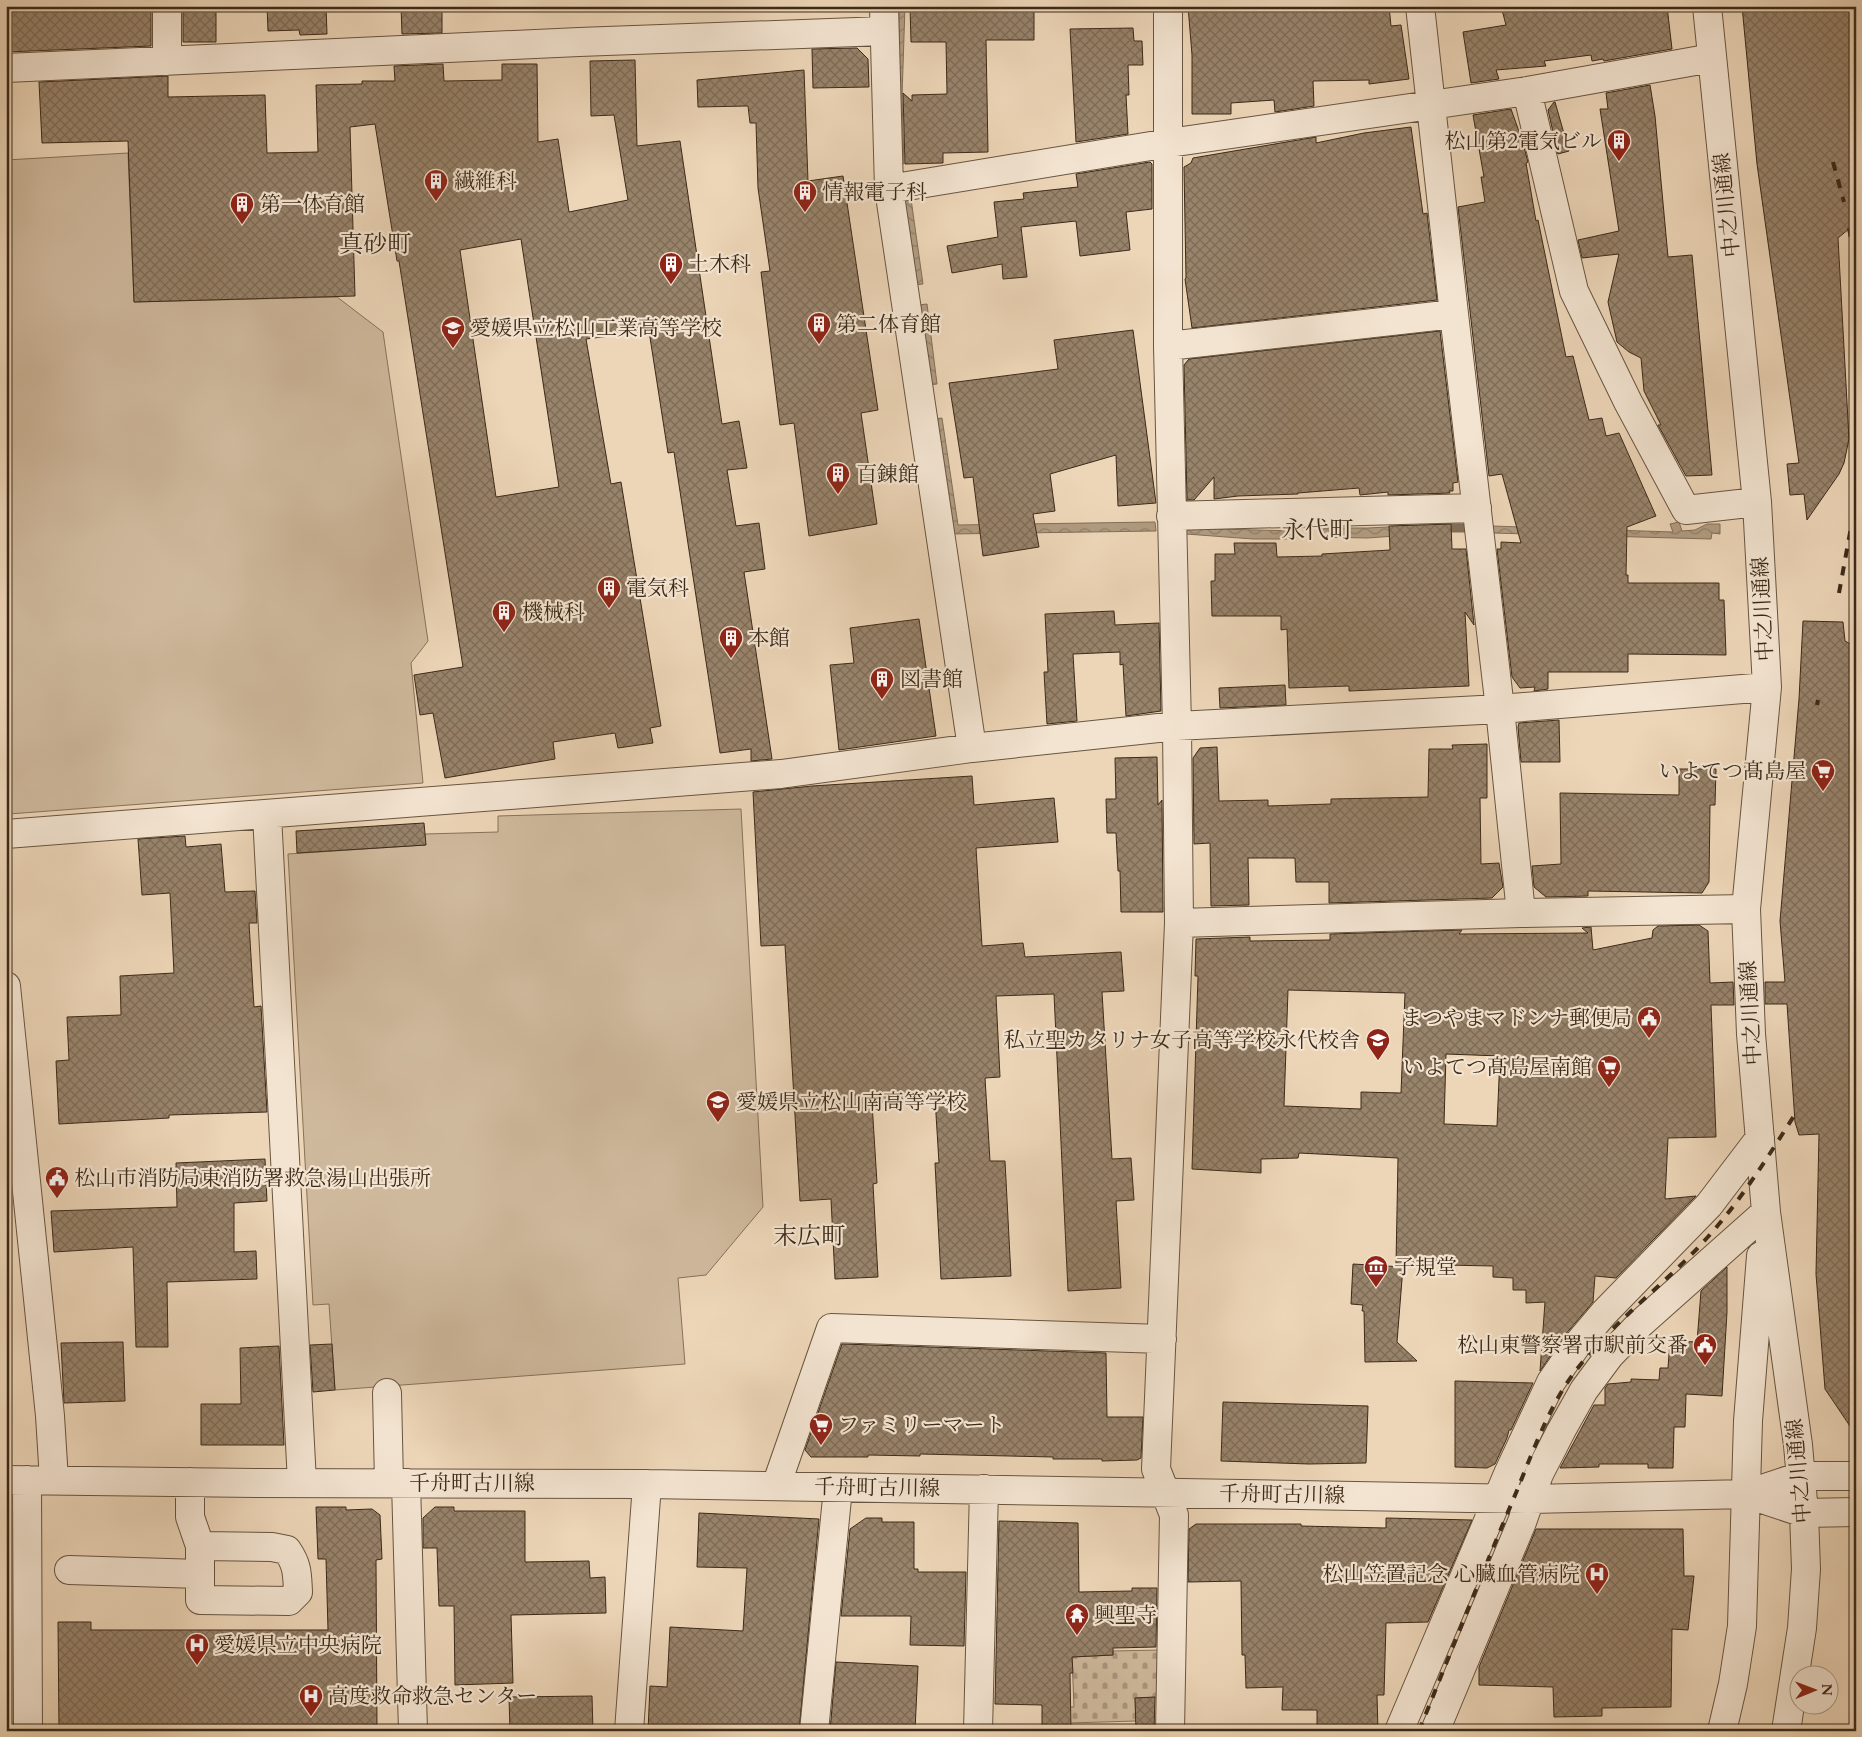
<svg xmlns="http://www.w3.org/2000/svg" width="1862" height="1737" font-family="Cardo,'Noto Serif JP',serif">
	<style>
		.grass { fill: #cfb99d; stroke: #86725a }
		.cemetery { fill: url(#cemetery-stones); stroke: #86725a }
		.water { fill: url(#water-waves); stroke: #826e58 }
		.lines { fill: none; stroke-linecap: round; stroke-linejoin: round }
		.stream { stroke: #826e58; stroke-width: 9 }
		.building { fill: url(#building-cross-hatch); stroke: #3c2a18; fill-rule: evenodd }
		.minor-casing { stroke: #685540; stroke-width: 30 }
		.minor { stroke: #f3e4d1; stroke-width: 28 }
		.rail { stroke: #3c2a18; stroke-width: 4; stroke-dasharray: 9 9; stroke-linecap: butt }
		.labels { text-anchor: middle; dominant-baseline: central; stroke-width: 4.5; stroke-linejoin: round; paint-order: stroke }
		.poi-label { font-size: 21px; fill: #3c2a18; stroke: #f3e4d1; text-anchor: start }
		.street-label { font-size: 21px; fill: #3c2a18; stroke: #f3e4d1 }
		.quarter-label { font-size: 24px; fill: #3c2a18; stroke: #f3e4d1 }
	</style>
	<defs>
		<pattern id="cemetery-stones" width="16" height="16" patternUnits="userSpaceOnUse" patternTransform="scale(1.25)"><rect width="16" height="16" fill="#cfb99d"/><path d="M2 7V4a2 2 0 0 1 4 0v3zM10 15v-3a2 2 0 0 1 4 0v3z" fill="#a9977f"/></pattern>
		<pattern id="water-waves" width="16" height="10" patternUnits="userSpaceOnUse" patternTransform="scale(1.25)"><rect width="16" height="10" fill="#b19c82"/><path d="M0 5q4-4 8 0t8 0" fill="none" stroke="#917f69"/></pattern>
		<pattern id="building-cross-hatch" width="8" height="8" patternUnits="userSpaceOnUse" patternTransform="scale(1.25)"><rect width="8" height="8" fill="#98836b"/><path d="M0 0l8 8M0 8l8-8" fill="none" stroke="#7d6b57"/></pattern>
	</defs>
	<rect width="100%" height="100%" fill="#edd6b8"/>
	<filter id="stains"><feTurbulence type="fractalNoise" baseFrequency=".004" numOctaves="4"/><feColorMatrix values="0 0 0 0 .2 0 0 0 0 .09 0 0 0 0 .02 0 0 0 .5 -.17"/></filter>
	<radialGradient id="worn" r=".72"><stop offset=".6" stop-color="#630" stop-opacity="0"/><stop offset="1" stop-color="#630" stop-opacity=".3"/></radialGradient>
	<path class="grass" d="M128 153 134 302 337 297 383 332 428 641 411 663 423 783 9 814 6 777V160Z
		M741 809 763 1207 706 1275 678 1278 685 1364 335 1390 329 1304 313 1305 288 854 425 845V834L498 832V816Z"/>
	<path class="cemetery" d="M1162 1650 1164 1697 1135 1698 1136 1721 1069 1723V1707H1074L1072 1657 1113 1655V1651Z"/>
	<path class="water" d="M899 6H905L902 97 904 164 898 161Z
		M911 199 923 284 914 285 901 200Z
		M927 304 937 384 928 385 918 305Z
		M942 418 958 525 1155 522 1156 531 951 534 934 419Z
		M1679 522 1682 531 1695 530 1707 524H1720V534L1712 533 1711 539 1492 533V526L1673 532 1670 524Z
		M1425 525V534L1367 538 1321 537V528H1368Z
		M1185 526 1218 529 1295 531V539H1253L1186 534Z"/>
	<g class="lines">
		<path class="stream" d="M1445 528H1465"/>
	</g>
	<path class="building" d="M6 6H151V46L6 52Z
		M183 6H216V42H183Z
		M267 6H326L327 34 300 35 299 30 268 31Z
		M401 6H442V33L402 34Z
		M910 6H1034V40H986L988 152 943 153V163L905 164 903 93 912 101V95L947 94 946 42H911Z
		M1188 6H1389L1391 26 1401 25 1409 79 1369 84V80L1313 81 1314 106 1275 112 1274 100 1231 103V114H1192V55Z
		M1501 6H1667L1672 49 1604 61 1603 59 1592 61 1591 55 1544 61 1546 66 1496 70 1499 79 1471 83 1463 32 1506 25Z
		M1742 6H1856V223L1838 238 1849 439 1844 463 1839 474 1807 520 1804 494 1790 495 1787 464 1799 463 1757 164Z
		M1133 28 1134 41H1142L1143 65H1128L1129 95H1126L1128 134 1076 142 1070 29Z
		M857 48 868 59 869 87 813 88 812 49Z
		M635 60 637 146 680 141 722 424 739 421 747 468 727 470 736 526 759 523 765 569 744 572 772 759 751 761V749L720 753 674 452 668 453 649 331 586 339 611 484 621 482 661 726 650 728 653 743 618 748 615 733 553 742 555 759 445 778 433 713 420 715 414 675 463 667 399 261H397L375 124 350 127 355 296 134 302 128 141 42 143 39 82 168 76V97L265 95 267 153 318 152 316 85 362 84V81H395L394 66 443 64 444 81 502 80V64H537L538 142 558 139 569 212 628 200 614 115 591 116 590 61ZM521 239 559 487 496 497 460 250Z
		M804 70 808 181 843 176 878 410 861 413 877 524 809 536 794 423 780 425 761 272 770 271 758 188 756 123H750L748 106 698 107 697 80Z
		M1650 85 1655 116 1668 257 1692 255 1712 475 1686 476 1658 425H1661L1644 391 1641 358 1629 352 1617 342 1608 302 1619 254 1582 258 1578 240 1619 231 1600 109H1608L1606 93Z
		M1554 102H1555L1569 151 1558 154 1548 110Z
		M1511 109 1522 140 1528 162 1526 163 1536 221 1538 220 1566 357 1573 356 1589 420 1602 418 1606 436 1619 433 1656 516 1627 527 1626 575H1628V583H1719V600H1724L1726 655 1628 654V672H1548V689L1534 691 1535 687 1520 688 1512 677 1497 549H1501V542L1521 543 1502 474 1489 476 1458 207 1485 202 1481 177H1484L1473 115Z
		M1411 127 1423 214 1427 213 1437 300 1192 328 1185 279 1186 278 1184 167 1191 163 1193 158 1316 137V143L1364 133Z
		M1150 162 1152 164V209L1126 212 1130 250 1080 256 1076 221 1021 227 1027 277 1003 279 1002 264 952 273 947 246 998 237 994 202 1024 199 1023 193 1078 187 1076 174Z
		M1133 330 1156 503 1118 506 1116 455 1050 474 1055 511 1033 514 1039 547 983 556 973 477 964 478 949 383 1058 369 1054 340Z
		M1440 331 1458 482 1453 483V491H1449L1450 493 1388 495V492L1360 495 1359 488 1298 493V494L1238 496 1214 499V477L1194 500H1187L1184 365 1189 359Z
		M1451 524 1452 549H1466L1474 625 1465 612 1469 686 1349 691V686L1289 688 1287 629 1281 630V616H1212L1211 581H1215V554H1235L1234 543H1276L1277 557 1322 556V554L1390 550 1389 526Z
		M1114 611 1115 625 1159 623 1161 711 1126 716 1123 664 1120 665V652L1073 654 1077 721 1047 724 1044 672H1048L1045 614Z
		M919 619 936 736 839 750 830 665 854 663 850 628Z
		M1803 621 1843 622 1845 641 1856 647V1435L1825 1389 1816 1274 1819 1134 1799 1135 1795 1122 1787 1004H1765V982H1785L1780 921 1799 699Z
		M1285 685 1286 705 1220 708 1219 688Z
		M1559 720 1560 762H1521L1518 727 1519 723Z
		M1487 744V798H1480L1481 864 1499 863 1503 887 1492 898 1329 903V882H1296L1295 858H1248L1249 905 1211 906 1210 843 1194 844 1193 758 1200 748 1217 747 1219 801 1268 800V806L1331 804V799L1428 797 1429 749H1453L1452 745Z
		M1157 757 1158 805 1162 800 1163 912H1121L1120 871H1118L1116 833H1107L1106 799H1116L1115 758Z
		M1679 769H1716L1715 805H1710L1709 882 1702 893 1588 891V896L1546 897 1534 887 1532 866 1561 864 1560 793 1679 795Z
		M972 776 974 805 1054 798 1058 842 976 848 982 946 1023 943 1025 957 1121 952 1124 991 1102 992 1112 1159 1131 1158 1134 1200 1116 1201 1121 1288 1068 1291 1054 994 996 996 1000 1077 985 1078 990 1161H1005L1011 1276 941 1279 935 1163H939L935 1098 872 1103 877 1183 873 1184 878 1277 835 1279 831 1199 800 1201 785 945 761 946 753 792 812 786Z
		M424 823 426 845 297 853 296 831Z
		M185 836 186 847 221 844 225 892 255 891 257 923H249L254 1007 261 1006 267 1112 169 1115V1118L59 1124 56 1061 69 1060 67 1017 121 1015 120 976 174 973 170 893 142 895 138 839Z
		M1699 925 1708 931 1710 983 1733 982 1734 1005H1711L1716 1137 1668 1138 1665 1199 1696 1196 1616 1278 1595 1276 1593 1302 1564 1336 1540 1371 1545 1302 1526 1303V1290H1513V1278L1493 1277V1266L1396 1264 1398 1158 1299 1153 1298 1158 1261 1159V1173L1192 1169 1198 976H1195L1196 939 1250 937V941L1330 940V934L1462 930 1459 934 1588 933 1582 928 1591 927 1593 950 1652 938 1653 930 1658 926ZM1288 990 1405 993 1401 1093 1361 1092V1109L1284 1106ZM1446 1054 1500 1056 1497 1126 1444 1124Z
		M265 1159 267 1201 234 1203V1252L256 1251 257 1279 167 1282 168 1347H136L133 1247 54 1252 51 1211 177 1207 176 1163Z
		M1353 1264 1403 1267 1397 1342 1417 1361 1365 1362 1364 1311H1362L1363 1305 1351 1304Z
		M1727 1267V1312L1722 1396 1686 1394 1685 1427H1674L1673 1468H1648V1464H1599V1467L1560 1468 1594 1405H1605V1388L1608 1384 1631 1382V1379L1659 1380 1660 1368H1668L1670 1341 1697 1342 1701 1291Z
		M123 1342 125 1401 64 1403 61 1343Z
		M332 1344 335 1390 313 1392 310 1345Z
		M842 1344 1106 1353 1107 1417H1143L1141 1458 1137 1460 1102 1461V1459H1053V1457L920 1454V1456L868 1455V1457H811L805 1450Z
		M279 1346 284 1445H201V1404H241L240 1348Z
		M1455 1381 1533 1383 1511 1430H1509L1507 1438 1495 1464 1487 1468 1455 1467Z
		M1223 1402 1368 1406 1366 1463 1309 1464 1221 1461Z
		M316 1507H346V1510L372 1509 380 1515 382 1559 376 1560 377 1731H59L58 1622H91V1630H328L326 1559H318Z
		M435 1507H454V1511H525V1562L589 1561 590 1578 605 1577 606 1613 511 1615 513 1683 455 1685 454 1606H439L437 1548H423V1518Z
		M699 1513 819 1519 799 1731H648L650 1686 667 1687 670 1627 743 1631 747 1568 697 1567Z
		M866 1518H882V1522H914V1569H918V1572H966L964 1646 910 1645 911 1616H841L850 1529Z
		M1386 1518 1472 1520 1428 1622 1386 1623 1384 1695H1377L1378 1731H1317V1710H1282L1283 1687 1246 1688 1245 1655H1242L1241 1581 1188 1582 1189 1529 1196 1524H1301V1526L1386 1528Z
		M999 1521 1078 1523 1079 1592 1132 1591V1588H1157L1156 1647 1113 1648V1655L1072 1657 1073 1673H1070L1071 1731H1042V1705L995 1704Z
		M1536 1529H1683L1684 1576H1694L1688 1630 1672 1629 1671 1707 1602 1708V1716L1554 1717 1553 1687 1479 1685V1667Z
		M836 1662 918 1666 915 1731H830Z
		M592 1696 593 1731H510L509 1697Z
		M1155 1697 1154 1731H1136L1135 1698Z"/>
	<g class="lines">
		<g class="minor-casing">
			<path id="minor" d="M167 6V61
				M884 6 889 189 972 748
				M1168 6V346L1177 726 1179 923 1156 1469 1174 1515 1170 1731
				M1420 6 1454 314 1500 709 1521 913
				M1707 6 1757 502 1767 687 1746 909 1751 1034 1766 1212 1798 1445 1804 1513 1806 1569 1802 1628 1786 1731
				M6 68 579 42 884 31
				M1527 91 1574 291 1628 402 1686 510 1757 502
				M889 189 1169 143 1527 91 1712 58
				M1168 346 1454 314
				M1171 516 1477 508
				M267 815 302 1482
				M6 834 781 774 972 748 1177 726 1500 709 1767 687
				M1179 923 1521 913 1746 909
				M6 986 50 1416 54 1480
				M387 1393 389 1483
				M6 1480 256 1483 647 1484 1531 1499 1747 1494 1801 1476H1856
				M27 1480 28 1731
				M190 1482V1517L200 1546V1600L289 1601 298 1592C297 1574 298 1566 287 1550L272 1547 200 1546
				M406 1483 413 1731
				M776 1486 831 1328 1162 1339
				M1747 1494 1804 1513 1856 1512
				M69 1570 200 1574
				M629 1731 647 1484
				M814 1731 838 1488
				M978 1731 984 1489
				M1399 1731 1508 1474 1551 1382 1576 1346 1604 1313 1709 1205 1760 1138
				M1435 1731 1522 1522 1539 1474 1561 1431 1584 1390 1610 1355 1640 1324 1766 1212
				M1722 1731 1733 1684 1742 1626 1748 1421 1761 1256"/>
		</g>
		<use href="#minor" class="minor"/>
		<path class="rail" d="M1833 162 1844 202
			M1849 228 1856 267
			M1839 593 1856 500
			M1817 705 1818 700
			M1419 1731C1450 1654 1481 1576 1513 1500 1529 1462 1543 1421 1565 1386 1603 1328 1660 1290 1706 1239 1740 1202 1767 1158 1794 1116"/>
	</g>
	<defs>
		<g id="building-pin" transform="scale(1.25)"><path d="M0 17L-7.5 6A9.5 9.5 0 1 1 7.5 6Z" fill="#8f2418" stroke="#f3e4d1"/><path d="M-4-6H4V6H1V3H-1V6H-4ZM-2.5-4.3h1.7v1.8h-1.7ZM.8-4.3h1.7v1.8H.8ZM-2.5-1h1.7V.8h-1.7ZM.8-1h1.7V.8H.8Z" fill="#fff"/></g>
		<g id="school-pin" transform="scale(1.25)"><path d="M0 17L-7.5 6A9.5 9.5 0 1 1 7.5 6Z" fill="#8f2418" stroke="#f3e4d1"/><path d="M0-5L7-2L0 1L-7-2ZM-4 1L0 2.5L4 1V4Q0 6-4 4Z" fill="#fff"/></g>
		<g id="supermarket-pin" transform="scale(1.25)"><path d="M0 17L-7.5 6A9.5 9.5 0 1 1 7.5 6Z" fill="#8f2418" stroke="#f3e4d1"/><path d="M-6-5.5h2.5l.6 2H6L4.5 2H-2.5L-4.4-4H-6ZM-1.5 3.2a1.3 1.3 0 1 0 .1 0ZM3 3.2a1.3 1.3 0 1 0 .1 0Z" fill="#fff"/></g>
		<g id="civic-pin" transform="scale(1.25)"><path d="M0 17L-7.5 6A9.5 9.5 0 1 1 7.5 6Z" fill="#8f2418" stroke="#f3e4d1"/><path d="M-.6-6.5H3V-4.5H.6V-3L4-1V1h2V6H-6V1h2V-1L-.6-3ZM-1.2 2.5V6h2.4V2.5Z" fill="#fff"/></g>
		<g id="museum-pin" transform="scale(1.25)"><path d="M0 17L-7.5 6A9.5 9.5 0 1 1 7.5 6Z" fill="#8f2418" stroke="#f3e4d1"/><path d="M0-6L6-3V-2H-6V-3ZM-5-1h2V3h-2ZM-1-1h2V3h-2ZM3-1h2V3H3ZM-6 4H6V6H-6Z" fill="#fff"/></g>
		<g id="hospital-pin" transform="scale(1.25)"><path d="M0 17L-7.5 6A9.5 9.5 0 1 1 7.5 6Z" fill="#8f2418" stroke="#f3e4d1"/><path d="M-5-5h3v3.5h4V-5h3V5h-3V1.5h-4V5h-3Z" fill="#fff"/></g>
		<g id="temple-pin" transform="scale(1.25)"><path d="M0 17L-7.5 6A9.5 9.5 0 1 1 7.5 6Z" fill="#8f2418" stroke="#f3e4d1"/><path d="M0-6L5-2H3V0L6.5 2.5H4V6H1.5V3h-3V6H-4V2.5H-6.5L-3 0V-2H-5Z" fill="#fff"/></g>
	</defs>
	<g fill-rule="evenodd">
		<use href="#building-pin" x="1619" y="141"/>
		<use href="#building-pin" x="436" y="181"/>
		<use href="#building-pin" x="805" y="192"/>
		<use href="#building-pin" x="242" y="204"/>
		<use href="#building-pin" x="671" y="264"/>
		<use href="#building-pin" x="819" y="324"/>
		<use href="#school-pin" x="453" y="328"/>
		<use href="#building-pin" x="838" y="474"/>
		<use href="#building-pin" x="609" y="588"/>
		<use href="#building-pin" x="504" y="612"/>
		<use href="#building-pin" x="731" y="638"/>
		<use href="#building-pin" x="882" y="679"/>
		<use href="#supermarket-pin" x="1823" y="771"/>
		<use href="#civic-pin" x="1649" y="1018"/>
		<use href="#school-pin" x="1378" y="1040"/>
		<use href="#supermarket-pin" x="1609" y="1067"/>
		<use href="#school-pin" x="718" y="1102"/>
		<use href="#civic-pin" x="57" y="1178"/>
		<use href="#museum-pin" x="1376" y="1267"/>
		<use href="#civic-pin" x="1705" y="1345"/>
		<use href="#supermarket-pin" x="821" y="1425"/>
		<use href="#hospital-pin" x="1597" y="1574"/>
		<use href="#temple-pin" x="1077" y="1615"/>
		<use href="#hospital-pin" x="197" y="1645"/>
		<use href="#hospital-pin" x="311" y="1696"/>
	</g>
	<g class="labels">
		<g class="poi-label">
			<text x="1602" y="141" text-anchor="end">松山第2電気ビル</text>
			<text x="454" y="181">繊維科</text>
			<text x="822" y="192">情報電子科</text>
			<text x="260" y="204">第一体育館</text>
			<text x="688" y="264">土木科</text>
			<text x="836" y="324">第二体育館</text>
			<text x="470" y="328">愛媛県立松山工業高等学校</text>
			<text x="856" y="474">百錬館</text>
			<text x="626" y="588">電気科</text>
			<text x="522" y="612">機械科</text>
			<text x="748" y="638">本館</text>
			<text x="900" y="679">図書館</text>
			<text x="1806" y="771" text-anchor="end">いよてつ髙島屋</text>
			<text x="1632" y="1018" text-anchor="end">まつやまマドンナ郵便局</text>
			<text x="1360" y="1040" text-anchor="end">私立聖カタリナ女子高等学校永代校舎</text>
			<text x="1592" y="1067" text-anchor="end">いよてつ髙島屋南館</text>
			<text x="736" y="1102">愛媛県立松山南高等学校</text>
			<text x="74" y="1178">松山市消防局東消防署救急湯山出張所</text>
			<text x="1394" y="1267">子規堂</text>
			<text x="1688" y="1345" text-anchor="end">松山東警察署市駅前交番</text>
			<text x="838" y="1425">ファミリーマート</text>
			<text x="1580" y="1574" text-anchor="end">松山笠置記念 心臓血管病院</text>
			<text x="1094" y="1615">興聖寺</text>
			<text x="214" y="1645">愛媛県立中央病院</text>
			<text x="328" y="1696">高度救命救急センター</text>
		</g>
		<g class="street-label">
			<text transform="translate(1727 205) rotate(-96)">中之川通線</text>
			<text transform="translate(1763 609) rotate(-93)">中之川通線</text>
			<text transform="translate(1751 1013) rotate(-93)">中之川通線</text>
			<text transform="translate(1799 1471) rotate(-95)">中之川通線</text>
			<text x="472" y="1483">千舟町古川線</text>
			<text transform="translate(877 1488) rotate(1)">千舟町古川線</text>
			<text transform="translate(1282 1495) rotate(1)">千舟町古川線</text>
		</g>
		<g class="quarter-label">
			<text x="375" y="244">真砂町</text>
			<text x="1317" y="530">永代町</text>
			<text x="809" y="1236">末広町</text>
		</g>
	</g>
	<rect width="1862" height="1737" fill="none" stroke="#edd6b8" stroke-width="25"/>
	<rect x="8" y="8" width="1847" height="1722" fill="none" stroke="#3c2a18" stroke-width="2.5"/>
	<rect x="12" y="12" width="1837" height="1712" fill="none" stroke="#3c2a18"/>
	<g transform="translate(1814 1690) rotate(89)"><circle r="24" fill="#f3e4d1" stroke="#aa9a87"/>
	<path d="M0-4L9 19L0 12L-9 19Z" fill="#8f2418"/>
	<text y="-8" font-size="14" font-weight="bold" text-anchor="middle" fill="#3c2a18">N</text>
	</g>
	<rect width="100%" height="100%" filter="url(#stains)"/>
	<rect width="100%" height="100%" fill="url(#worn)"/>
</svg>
